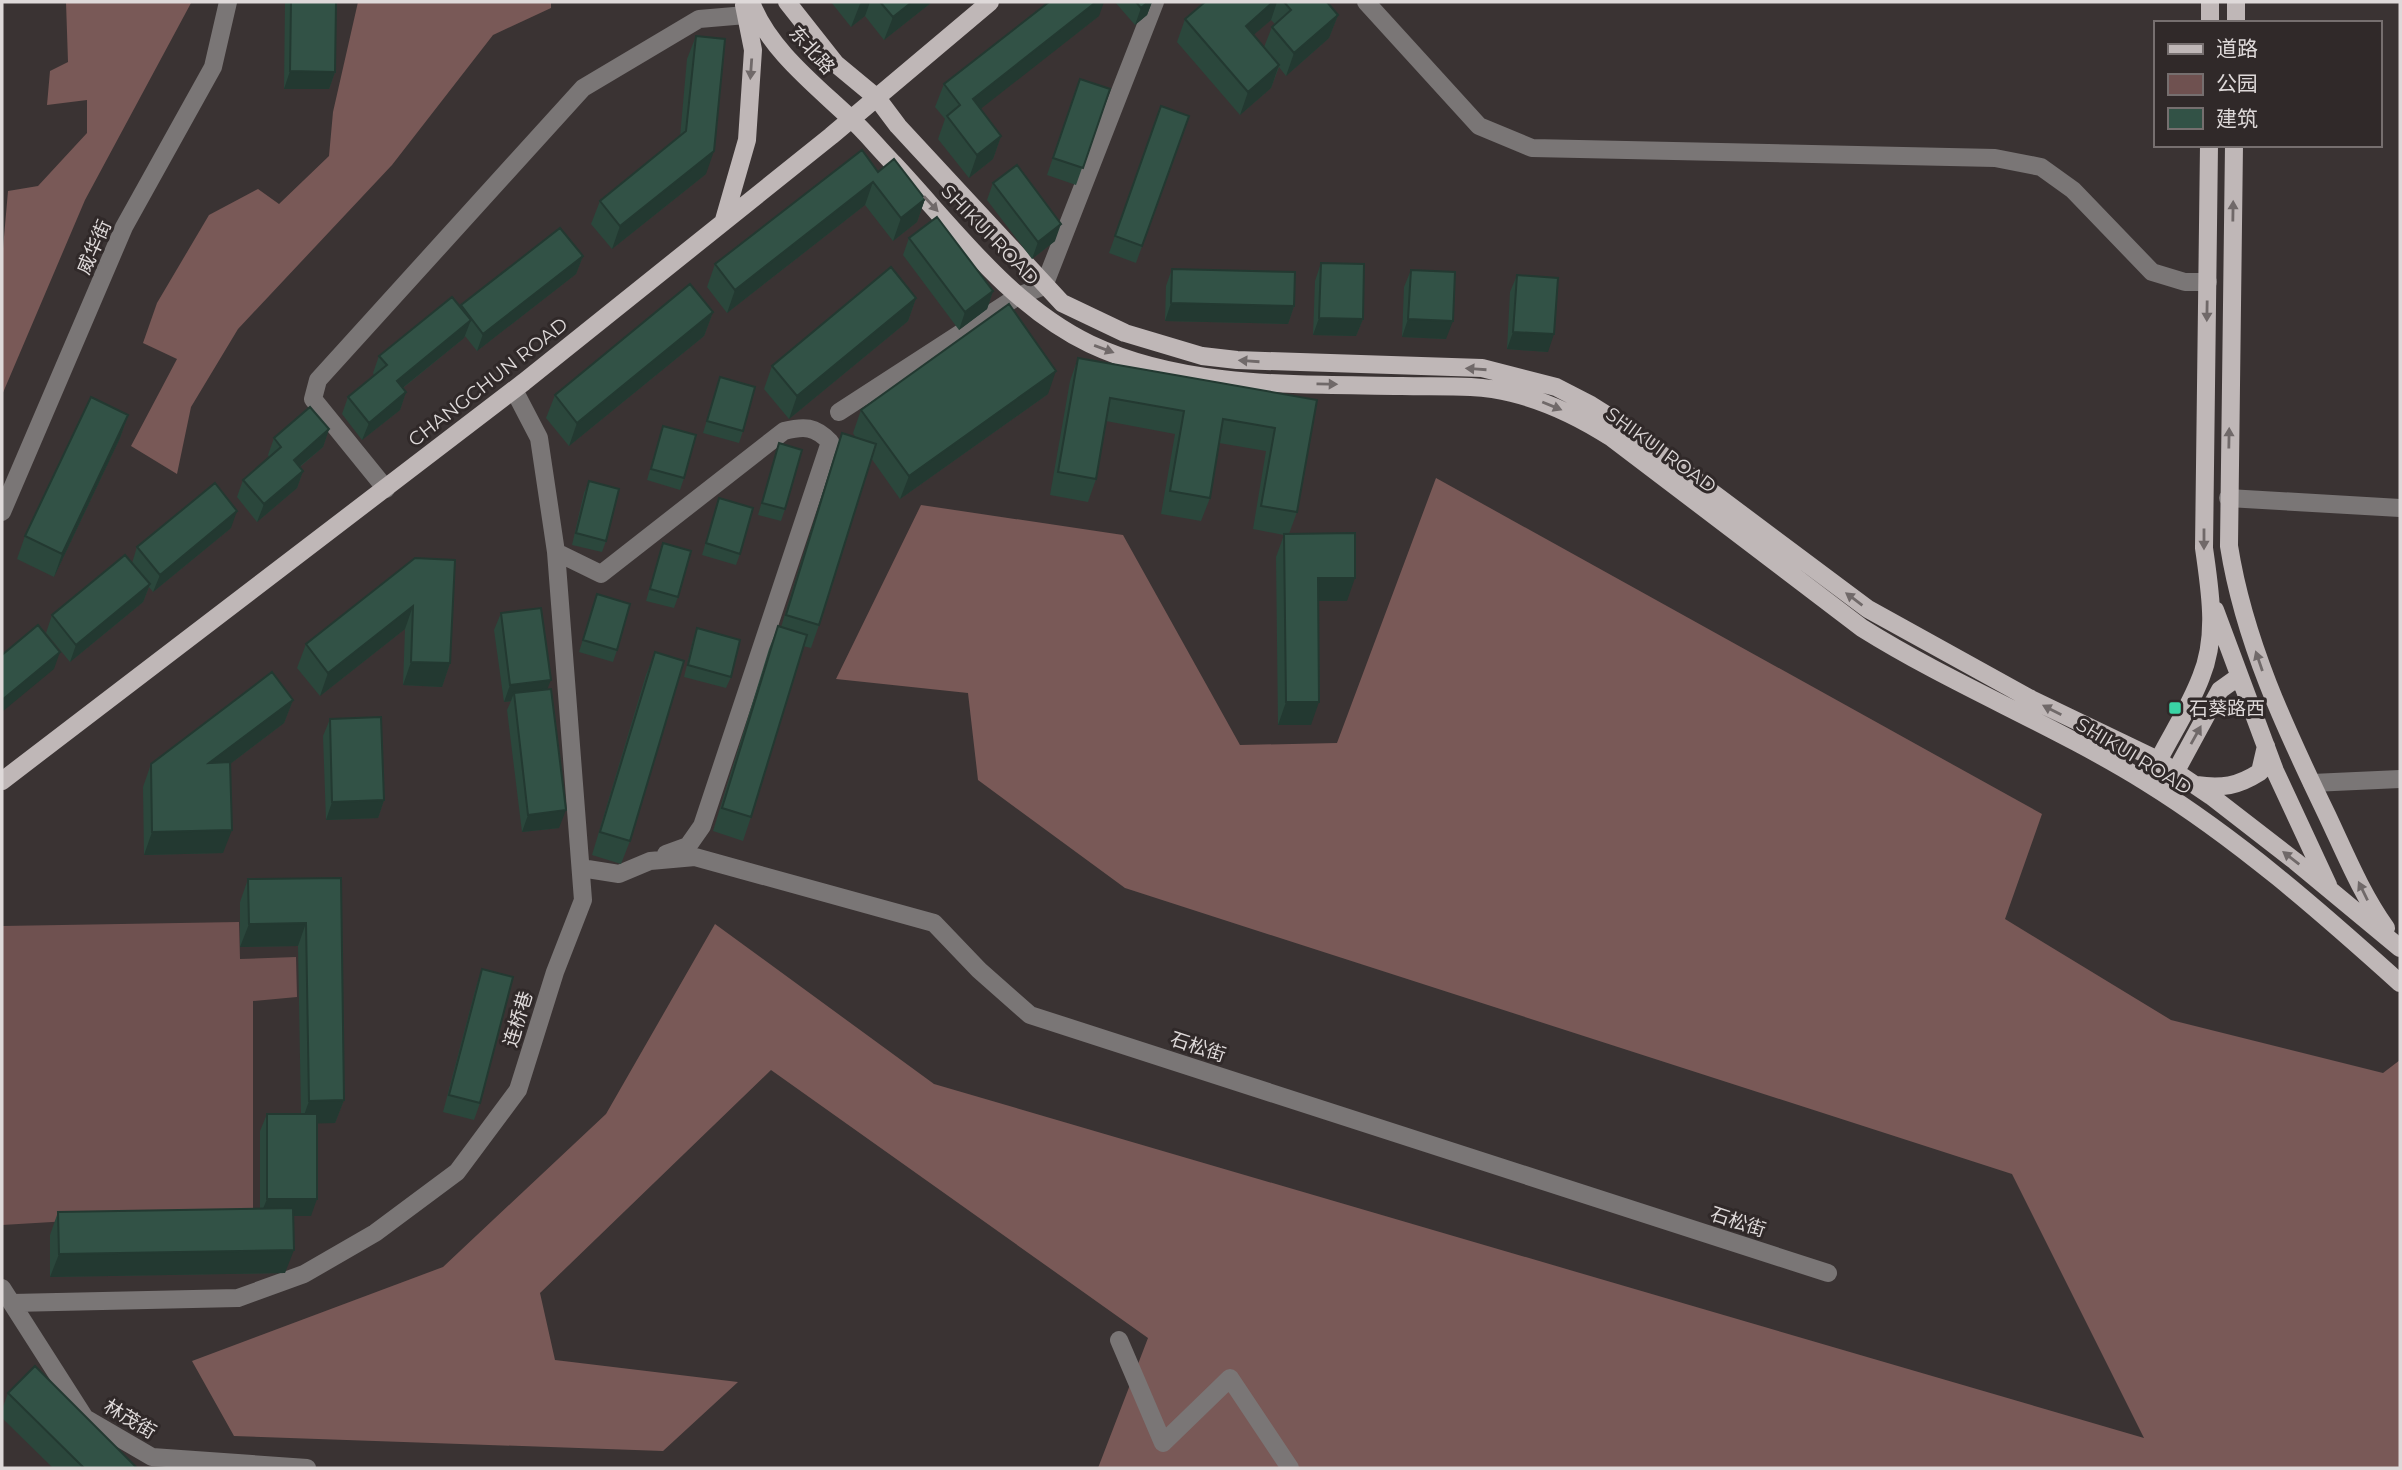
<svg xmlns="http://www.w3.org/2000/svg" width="2402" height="1470" font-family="Montserrat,'Noto Sans SC',sans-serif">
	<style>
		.green { fill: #6f5150 }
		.forest { fill: #795957 }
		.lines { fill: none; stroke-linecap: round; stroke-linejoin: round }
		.minor { stroke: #7a7676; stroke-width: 18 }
		.major { stroke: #bfb7b7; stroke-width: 18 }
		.wall { fill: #2b473c; fill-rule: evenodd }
		.shaded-wall { fill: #233931 }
		.building { fill: #325246; stroke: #233931; stroke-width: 2 }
		.oneway { fill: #706969 }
		.poi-dot { fill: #3ad4a5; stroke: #302929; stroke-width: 2.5 }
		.labels { text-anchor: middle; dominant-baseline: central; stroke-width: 6; stroke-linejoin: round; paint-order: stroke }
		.street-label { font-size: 19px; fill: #ded9d9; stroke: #302929 }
		.poi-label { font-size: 19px; fill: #ded9d9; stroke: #302929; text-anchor: start }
	</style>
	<rect width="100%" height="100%" fill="#3a3333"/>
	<path class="green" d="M239 922 240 959 296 957 297 997 253 1001V1210L2 1225V926Z"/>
	<path class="forest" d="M66 2 191 3 85 200 2 395V260L8 191 38 186 87 133V100L47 105 50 71 68 62Z
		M358 2H551V8L493 35 392 165 238 329 191 407 177 474 131 446 177 359 143 343 157 303 209 215 258 189 279 204 329 156 333 112Z
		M1436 478 2042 814 2005 919 2171 1020 2383 1073 2400 1060V1468H1098L1148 1338 771 1070 540 1293 555 1360 738 1382 663 1451 234 1436 192 1361 443 1267 606 1114 715 924 934 1084 2144 1438 2012 1174 1125 888 978 780 968 693 836 679 921 505 1123 535 1240 745 1337 743Z"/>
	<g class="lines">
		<path class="minor" d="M1366 2 1479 126 1532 148 1995 158 2041 167 2073 190 2152 272 2185 282H2208
			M839 412 1018 296 1044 286 1155 2
			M386 489 313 399 318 380 583 88 699 19 746 15
			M2228 498 2400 508
			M2 512 124 227 213 67 228 2
			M556 552 601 574 784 431C804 426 815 426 830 442L702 826 688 846 666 854
			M2312 783 2400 779
			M581 868 619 874 650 861 695 857 934 923 979 970 1030 1015 1828 1273
			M2 1288 85 1418 152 1457 307 1468
			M12 1303 238 1298 304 1274 375 1233 457 1172 518 1090 555 972 583 900 556 552 539 438 514 390
			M1119 1340 1163 1443 1230 1378 1290 1468"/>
		<path class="major" d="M751 2C768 48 814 84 849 117 865 131 878 148 893 163 953 227 1009 305 1090 344 1185 389 1299 384 1402 386 1438 387 1476 384 1512 393 1549 402 1581 418 1612 438L1862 628C1953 685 2054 725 2146 782 2238 839 2320 911 2400 983
			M787 2 836 64 877 98 898 126 1062 303 1125 333 1202 356 1237 360 1482 368 1556 387 1591 405 1618 422 1868 609 2031 699 2158 760 2211 796 2295 861 2400 948
			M2210 23V2
			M2236 23V2
			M2234 145 2229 546C2244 641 2285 728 2327 815 2345 853 2361 893 2386 928
			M724 220 747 140 753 50 744 5
			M2215 610 2275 771 2328 885
			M2154 769C2169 738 2189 709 2201 677 2218 636 2210 591 2204 548L2209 145
			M2 781 524 382 831 136 990 2
			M2170 782 2220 690 2234 680 2242 684
			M2196 785C2222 789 2238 786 2260 772L2266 746"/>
	</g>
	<path class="wall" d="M285 2H336L335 72 329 89H284Z
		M831 2H932L884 40 865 16 851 27Z
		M1115 2H1152L1147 15 1135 25Z
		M1205 2H1327L1338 15 1329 38 1286 76 1279 67 1271 88 1240 115 1177 42 1185 19ZM1271 20 1275 24 1272 27 1264 47 1253 35Z
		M1099 16 980 109 1001 136 993 159 969 178 938 139 945 119 935 107 944 84Z
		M696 36 706 174 612 249 591 224 600 201 680 137 687 59Z
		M1080 79 1110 89 1076 185 1047 175Z
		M1161 106 1189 116 1136 263 1109 253Z
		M878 172 925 199 917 222 893 241 865 205 727 313 707 287 715 264Z
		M993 183 1055 241 1032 259 987 200Z
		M909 238 993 291 987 309 959 330 903 255Z
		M583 256 576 274 477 351 465 336 464 338 403 388 406 392 400 410 362 440 342 414 348 397 374 375 373 373 379 356 460 307 461 305Z
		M1321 263 1363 319 1356 336 1313 335 1315 281Z
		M1172 269 1294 306 1288 324 1165 321 1166 286Z
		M1411 270 1446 339 1402 337 1404 287Z
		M1517 275 1548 352 1507 349 1510 292Z
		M916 298 908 321 789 419 764 389 772 366Z
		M713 312 704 336 569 446 546 418 555 395Z
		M1078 358 1317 400 1297 512 1289 534 1347 601H1318L1311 725H1278L1276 557 1284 535 1253 529 1266 451 1219 443 1210 498 1201 521 1161 514 1175 434 1106 421 1096 479 1088 502 1050 495 1070 381Z
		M720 377 743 431 739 443 703 433Z
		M1048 394 900 499 871 458 819 625 811 648 803 646 751 817 743 841 713 831 769 649 778 626 781 627 834 456 842 433 856 438 853 433 861 410Z
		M128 415 120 438 54 577 17 559 25 536Z
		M663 426 684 478 680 490 647 480Z
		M329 429 323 447 300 467 303 471 297 488 257 522 237 497 243 480 269 457 268 455 274 438Z
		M779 443 785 509 781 521 758 515Z
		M589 481 606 541 602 552 572 545 584 493Z
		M719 498 740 554 736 565 702 555Z
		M231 528 153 592 149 587 143 602 70 662 46 633 52 615 132 563 137 547Z
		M663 543 678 597 674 608 646 601Z
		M415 558 450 663 442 687 403 685 405 629 320 696 297 668 306 644Z
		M597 594 617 650 613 662 579 652Z
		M501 613 547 689 559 828 522 832 507 710 511 701 504 702 494 630Z
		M697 628 731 677 726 688 684 677 693 640Z
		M655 652 630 841 621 864 592 855 646 675Z
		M293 700 284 723 230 764 223 853 144 855 143 787 151 764Z
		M330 719 384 800 378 818 326 820 323 736Z
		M341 878 344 1100 335 1123H317L311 1216H293L285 1273 50 1277V1235L58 1212 260 1209V1131L267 1114H301L298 946 240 947V902L248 879Z
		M482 969 480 1103 474 1120 443 1112 476 987Z
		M8 1393 137 1468H53L2 1418V1410Z"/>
	<path class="shaded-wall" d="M862 2H870L865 16 851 27 860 4Z
		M912 2H932L884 40 893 17Z
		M1096 2H1104L1099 16 964 122 973 99Z
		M1148 2H1152L1147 15 1135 25 1141 8Z
		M1273 2H1277L1271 20 1237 49 1246 26Z
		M1338 15 1329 38 1286 76 1294 53Z
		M1279 65 1271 88 1240 115 1248 92Z
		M290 71 335 72 329 89H284Z
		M1001 136 993 159 969 178 977 155Z
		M714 151 706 174 612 249 620 226Z
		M873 182 865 205 727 313 735 290Z
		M925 199 917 222 893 241 901 218Z
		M1061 224 1055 241 1032 259 1038 242Z
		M583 256 576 274 477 351 483 334Z
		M993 291 987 309 959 330 965 312Z
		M916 298 908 321 789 419 797 396Z
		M1171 303 1294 306 1288 324 1165 321Z
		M713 312 704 336 569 446 577 423Z
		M1319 318 1363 319 1356 336 1313 335Z
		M1408 319 1453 321 1446 339 1402 337Z
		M471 320 464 338 390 398 397 381Z
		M1513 332 1554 334 1548 352 1507 349Z
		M1056 371 1048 394 900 499 909 476Z
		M406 392 400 410 362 440 369 423Z
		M128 415 120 438 54 577 62 554Z
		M329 429 323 447 287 477 294 460Z
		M303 471 297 488 257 522 264 504Z
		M237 511 231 528 153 592 160 575Z
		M1318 578H1355L1347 601H1309Z
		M150 584 143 602 70 662 76 645Z
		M413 606 405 629 320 696 328 673Z
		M60 652 54 669 2 712V700Z
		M411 662 450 663 442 687 403 685Z
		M551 680 544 697 514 693 511 701 504 702 510 685Z
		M293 700 284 723 201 786 209 763Z
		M1286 702H1319L1311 725H1278Z
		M384 800 378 818 326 820 332 802Z
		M566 810 559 828 522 832 528 815Z
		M232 830 223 853 144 855 152 832Z
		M306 923 298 946 240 947 249 924Z
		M344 1100 335 1123 301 1124 309 1101Z
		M267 1199H317L311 1216H260Z
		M294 1250 285 1273 50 1277 59 1254Z"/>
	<path class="building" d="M291 2H336L335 72 290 71Z
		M880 2H912L893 17Z
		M1049 2H1096L973 99 1001 136 977 155 947 116 960 105 944 84Z
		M1136 2H1148L1141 8Z
		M1205 2H1273L1246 26 1279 65 1248 92 1185 19Z
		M1284 2H1327L1338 15 1294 53 1272 27 1291 10Z
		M696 36 725 39 714 151 620 226 600 201 686 131Z
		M1080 79 1110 89 1083 168 1053 158Z
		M1161 106 1189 116 1142 246 1115 236Z
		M862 150 878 172 894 159 925 199 901 218 873 182 735 290 715 264Z
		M1017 165 1061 224 1038 242 993 183Z
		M937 217 993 291 965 312 909 238Z
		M560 228 583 256 483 334 461 305Z
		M1321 263 1364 264 1363 319 1319 318Z
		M891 267 916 298 797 396 772 366Z
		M1172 269 1295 272 1294 306 1171 303Z
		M1411 270 1455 272 1453 321 1408 319Z
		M1517 275 1558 278 1554 334 1513 332Z
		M690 284 713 312 577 423 555 395Z
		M452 297 471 320 397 381 406 392 369 423 348 397 387 365 379 356Z
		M1009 304 1056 371 909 476 861 410Z
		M1078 358 1317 400 1297 512 1261 506 1275 428 1223 419 1210 498 1170 491 1184 411 1110 398 1096 479 1058 472Z
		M720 377 755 387 743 431 707 421Z
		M91 397 128 415 62 554 25 536Z
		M310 407 329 429 294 460 303 471 264 504 243 480 281 447 274 438Z
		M663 426 696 435 684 478 651 469Z
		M842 433 876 444 819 625 786 615Z
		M779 443 802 450 785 509 762 503Z
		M589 481 619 489 606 541 576 533Z
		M215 483 237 511 160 575 137 547Z
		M719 498 753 508 740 554 706 543Z
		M1355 533V578H1318L1319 702H1286L1284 534Z
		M663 543 691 551 678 597 650 589Z
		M125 555 150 584 76 645 52 615Z
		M415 558 455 560 450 663 411 662 413 606 328 673 306 644Z
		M597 594 630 604 617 650 583 640Z
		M541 608 551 680 510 685 501 613Z
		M38 625 60 652 2 700V655Z
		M778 626 807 635 751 817 722 808Z
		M697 628 740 640 731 677 688 665Z
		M655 652 684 661 630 841 600 832Z
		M272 672 293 700 209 763 230 762 232 830 152 832 151 764Z
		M551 689 566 810 528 815 514 693Z
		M381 717 384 800 332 802 330 719Z
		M341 878 344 1100 309 1101 306 923 249 924 248 879Z
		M482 969 513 977 480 1103 449 1095Z
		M267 1114H317V1199H267Z
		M293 1208 294 1250 59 1254 58 1212Z
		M35 1366 137 1468H84L8 1393Z"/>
	<defs><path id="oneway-solid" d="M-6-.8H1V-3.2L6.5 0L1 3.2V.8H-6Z" transform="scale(1.75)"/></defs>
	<g class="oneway">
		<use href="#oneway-solid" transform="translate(751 69) rotate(94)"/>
		<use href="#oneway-solid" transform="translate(931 204) rotate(47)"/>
		<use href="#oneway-solid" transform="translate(2233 211) rotate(-89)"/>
		<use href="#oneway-solid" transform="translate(2207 311) rotate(91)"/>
		<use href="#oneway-solid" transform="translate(1104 349) rotate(20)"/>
		<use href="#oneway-solid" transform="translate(1249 361) rotate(-176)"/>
		<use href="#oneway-solid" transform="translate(1476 369) rotate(-176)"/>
		<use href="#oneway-solid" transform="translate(1327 384) rotate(1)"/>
		<use href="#oneway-solid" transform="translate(1552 406) rotate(22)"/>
		<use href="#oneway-solid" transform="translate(2229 438) rotate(-89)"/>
		<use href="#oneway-solid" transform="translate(2204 539) rotate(90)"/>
		<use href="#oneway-solid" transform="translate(1854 599) rotate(-143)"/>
		<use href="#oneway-solid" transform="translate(2259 661) rotate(-109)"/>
		<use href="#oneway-solid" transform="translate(2052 710) rotate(-153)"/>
		<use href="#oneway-solid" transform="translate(2196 735) rotate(-61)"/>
		<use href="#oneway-solid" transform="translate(2291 858) rotate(-142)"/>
		<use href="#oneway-solid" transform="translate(2363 891) rotate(-116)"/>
	</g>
	<rect class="poi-dot" x="2168" y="701" width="14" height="14" rx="3.5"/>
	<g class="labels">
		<g class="street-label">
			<text transform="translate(812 50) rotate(48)">东北路</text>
			<text transform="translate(990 235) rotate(46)">SHIKUI ROAD</text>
			<text transform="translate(94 247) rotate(-66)">威华街</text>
			<text transform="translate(488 382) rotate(-38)">CHANGCHUN ROAD</text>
			<text transform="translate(1661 450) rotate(36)">SHIKUI ROAD</text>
			<text transform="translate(2134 756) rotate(31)">SHIKUI ROAD</text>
			<text transform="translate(518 1019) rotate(-73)">连桥巷</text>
			<text transform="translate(1198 1047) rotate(18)">石松街</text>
			<text transform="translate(1738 1222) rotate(18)">石松街</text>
			<text transform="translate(130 1419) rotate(31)">林茂街</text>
		</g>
		<g class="poi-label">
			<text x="2189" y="708">石葵路西</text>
		</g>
	</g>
	<rect width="2402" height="1470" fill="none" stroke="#ded9d9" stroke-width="7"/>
	<rect x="2154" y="21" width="228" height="126" fill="#302929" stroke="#766f6f" stroke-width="2"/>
	<rect x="2168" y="44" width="35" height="10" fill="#bfb7b7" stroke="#766f6f" stroke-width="2"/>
	<text x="2216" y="56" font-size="21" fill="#ded9d9">道路</text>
	<rect x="2168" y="74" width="35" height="21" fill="#6f5150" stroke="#766f6f" stroke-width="2"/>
	<text x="2216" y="91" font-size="21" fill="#ded9d9">公园</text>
	<rect x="2168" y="108" width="35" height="21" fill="#325246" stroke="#766f6f" stroke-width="2"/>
	<text x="2216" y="126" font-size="21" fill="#ded9d9">建筑</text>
</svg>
